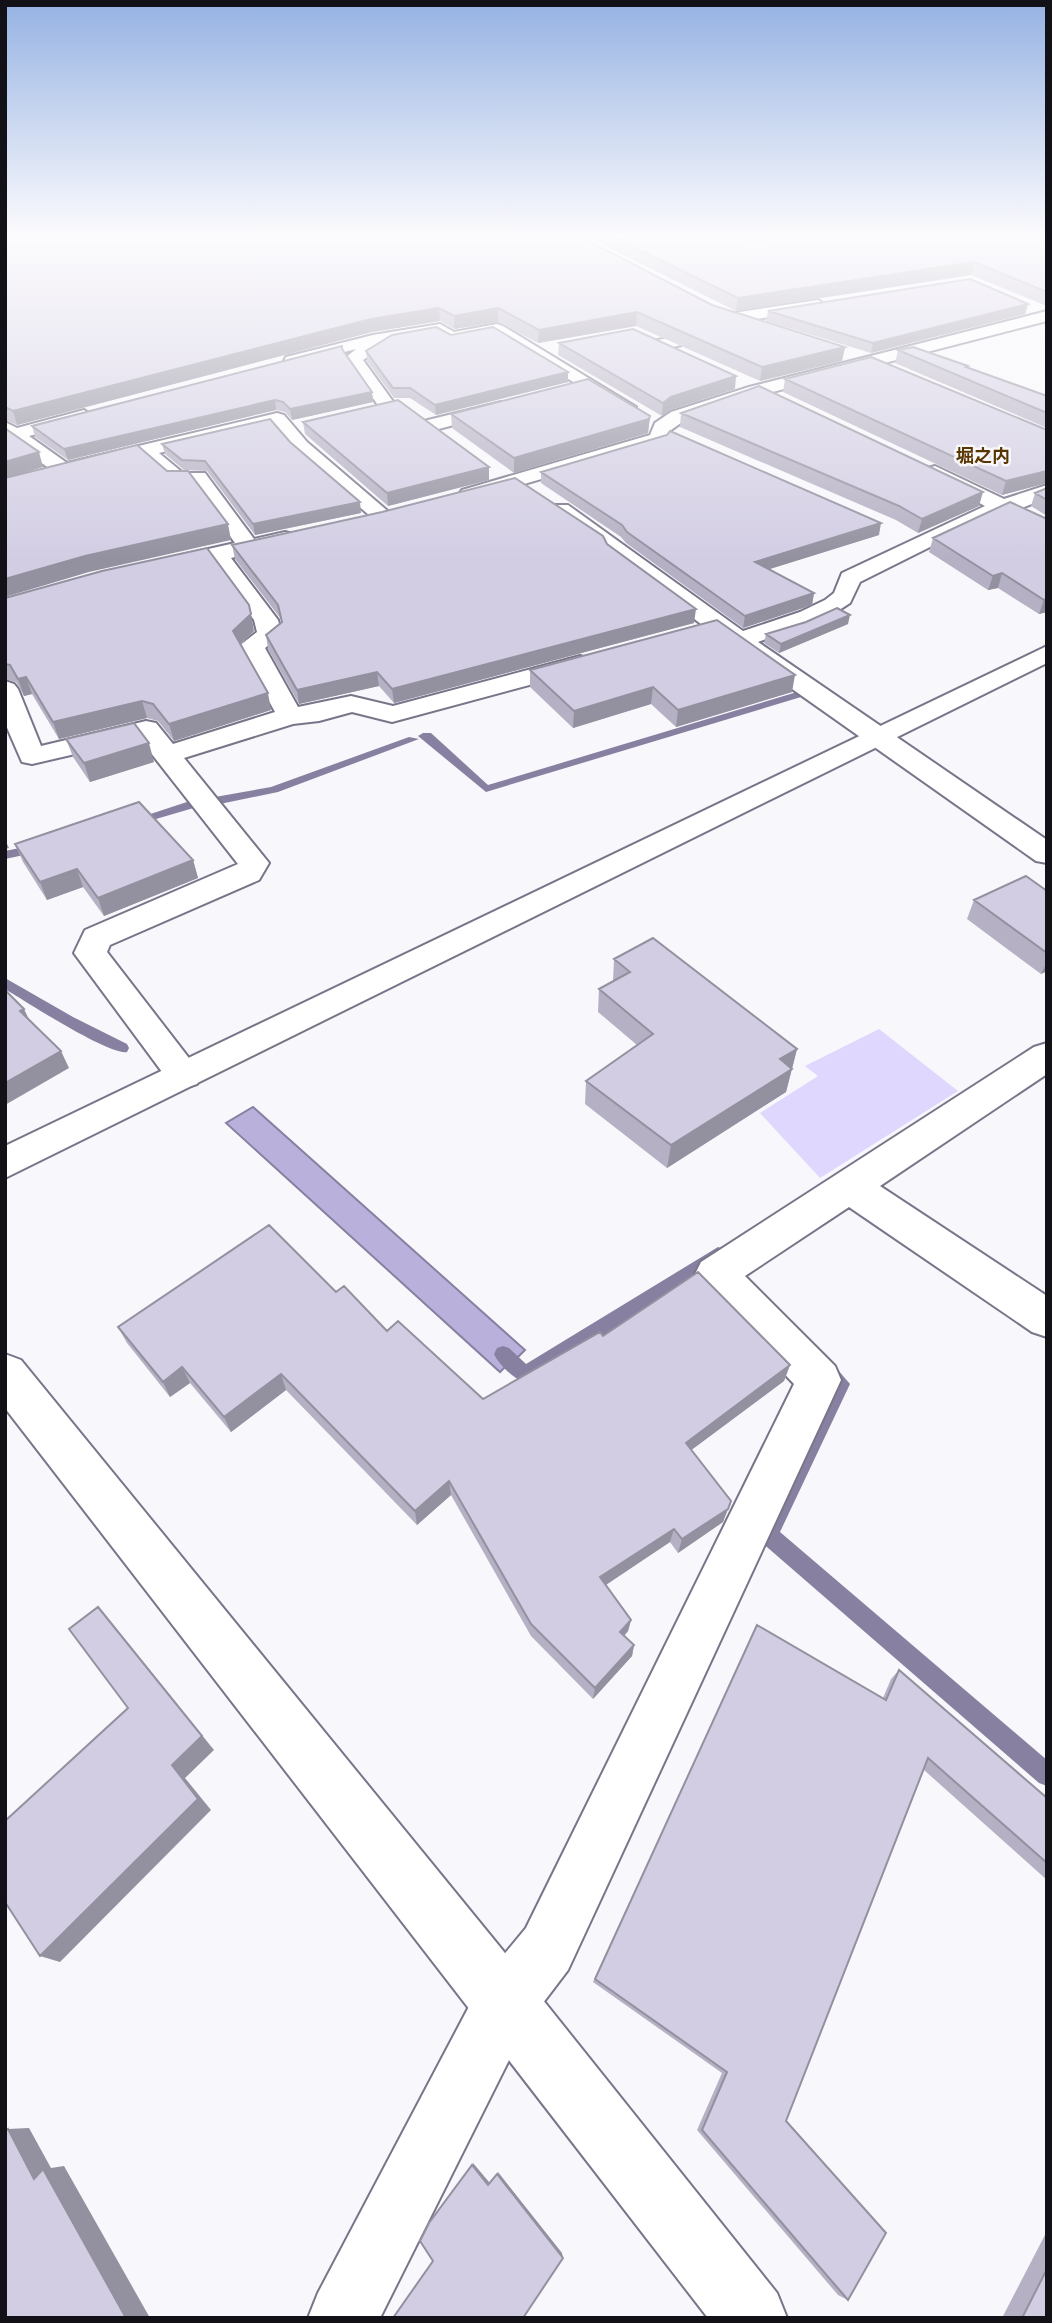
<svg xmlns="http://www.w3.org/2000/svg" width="1052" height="2323" font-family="'Source Serif 4','Noto Sans JP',serif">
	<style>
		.green { fill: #dfd7fd }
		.water { fill: #bab0dc; stroke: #8880a1; stroke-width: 2 }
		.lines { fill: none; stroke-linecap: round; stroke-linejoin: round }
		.stream { fill: #8880a1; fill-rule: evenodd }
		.minor-casing { stroke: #797589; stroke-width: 4 }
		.tertiary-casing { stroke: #797589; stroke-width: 4 }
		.minor { fill: #fff; fill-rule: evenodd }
		.tertiary { fill: #fff; fill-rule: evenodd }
		.wall { fill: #b5b0c3 }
		.shaded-wall { fill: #93909f }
		.building { fill: #d2cde3; stroke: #93909f; stroke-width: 2 }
		.labels { text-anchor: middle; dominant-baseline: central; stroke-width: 5; stroke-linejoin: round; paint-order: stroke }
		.far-quarter-label { font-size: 18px; font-weight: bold; fill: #583400; stroke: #f8f7fb }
	</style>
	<rect width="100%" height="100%" fill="#f8f7fb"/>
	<path class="green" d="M879 1029 958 1091 820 1178 760 1113 818 1076 805 1066Z"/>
	<path class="water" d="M253 1107 525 1350 517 1358 523 1363 515 1370 508 1364 500 1372 226 1123Z"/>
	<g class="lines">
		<path class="stream" d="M797 692 802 695 801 697 486 792 418 736 423 733H431L488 785Z
			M409 737 419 739 278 792 215 805 209 801 215 797 271 787Z
			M193 800 199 804 197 807 132 826 126 822Z
			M39 844 45 848 43 851 5 859V851Z
			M5 978 73 1017 127 1044 129 1048 127 1052C110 1056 25 1001 5 989Z
			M718 1247 724 1249 726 1254 724 1259 531 1381 525 1383C514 1379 499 1365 494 1354L497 1348 503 1346 509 1348 526 1364Z
			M825 1360 831 1362 850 1384 780 1532 1047 1760V1786L1039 1783 761 1542 758 1535 761 1528 831 1386 816 1368 819 1362Z"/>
		<g class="minor-casing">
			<path id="minor" d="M818 300 826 305 823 308 733 323 725 318 733 313Z
				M1047 311V321L761 395 685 420 671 430 665 443 469 500 462 498 459 494 462 490 650 435 655 423 671 412 749 387Z
				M440 324 454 332 497 324 503 326 636 407 633 411H621L494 334 451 342 437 334 392 342 363 360 397 407 388 412 382 411 345 358 356 349 292 366 284 361 286 357 373 335Z
				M726 326 734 331 732 334 659 350 651 345 653 341Z
				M501 402 510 407 507 411 431 431 422 425 424 421Z
				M84 410 93 416 91 420 29 436 67 463 277 413 284 415 307 442 390 513 394 517 390 521H376L293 450 273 426 159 453 183 473H205L254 539 285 532 293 534 296 539 293 544 231 558 278 620 282 635 265 648 298 707 351 696 393 706 580 656 589 659 593 664 589 669 392 722 352 712 319 721 293 724 184 758 269 863 259 880 110 945 107 952 202 1075 197 1084 184 1088 171 1084 74 953 85 930 238 864 140 739 32 764 22 762 5 723V681L14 684 18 689 41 746 146 721 156 723 173 744 275 712 239 646 257 632 254 620 212 562 163 573 155 571 152 566 155 561 235 543 193 484H172L141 457 64 476 57 474 11 441 5 443V422L17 428Z
				M935 466 1004 499 1047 485V498L954 535 860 582 850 603 830 616 758 642 1047 840V863L1036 861 710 631 551 509 554 505H568L743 631 800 612 825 600 834 593 842 573 985 506 928 476 925 472 928 468Z
				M1047 1043V1074L880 1186 1047 1296V1337L1032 1332 849 1207 745 1276 835 1366 841 1380 568 1970 527 2024 380 2318H308L318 2293 483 1980 526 1928 794 1384 701 1286 695 1274 701 1262 1034 1047Z"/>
		</g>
		<g class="tertiary-casing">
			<path id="tertiary" d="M1047 646V663L5 1178V1146Z
				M5 1354 21 1360 527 1980 777 2293 787 2318H708L5 1408Z"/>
		</g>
		<use href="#minor" class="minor"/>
		<use href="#tertiary" class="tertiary"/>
	</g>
	<path class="wall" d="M5 235 712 305 845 347 842 361 760 381 636 326 538 343 498 322 454 329 440 321 372 332 17 425 5 420Z
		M583 235H1047V306L971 275 736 311Z
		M1028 304 1025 314 871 353 766 321 768 311Z
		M451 335 568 382 436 415 410 398H394L367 361 366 351Z
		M559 343 735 389 670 410 662 416 558 355Z
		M898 350 968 368 1047 396V428L895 363Z
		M343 351 372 392 373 402 292 420 285 412 276 410 68 460 35 437 32 426Z
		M785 379 1047 430V483L1002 495 783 392Z
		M681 413 979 506 918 533 896 520 680 427Z
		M451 414 650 416 648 433 514 473 452 428Z
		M303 422 489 480 388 506 305 434Z
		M290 442 361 513 255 535 207 471 184 470 165 454 162 444Z
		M541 472 879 535 769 569 814 593 812 605 743 628 626 543 621 537 541 483Z
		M1047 488V516L1031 506 1035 493Z
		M1047 519V612L1039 614 998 588 988 590 929 552 933 538Z
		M607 544 694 623 394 703 379 686 299 704 268 649 266 635 281 623V619L235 559 232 545Z
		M5 598 254 631 241 644 271 710 174 741 158 721 147 718 59 739 32 694 24 696 16 682 5 679Z
		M848 624 779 653 764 643 766 634Z
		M530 670 792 692 676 727 651 704 573 728 530 687Z
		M66 739 154 762 90 782 73 757Z
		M15 844 193 860 198 878 104 916 83 887 47 900 23 862Z
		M1047 891V971L1041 974 967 919 974 900Z
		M614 959 797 1049 786 1092 667 1168 585 1104 586 1081 637 1045 598 1012 599 989 613 981Z
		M336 1292 387 1331 483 1399 603 1336 790 1365 784 1381 691 1450 731 1501 723 1522 678 1553 670 1542 606 1585 631 1620 628 1631 624 1636 634 1645 632 1656 593 1699 531 1636 451 1495 417 1525 286 1390 231 1432 190 1383 170 1397 127 1343 118 1327Z
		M757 1625 883 1698 891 1679 899 1670 1047 1798V1880L924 1770 786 2121 848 2300 838 2295 697 2130 722 2073 593 1982Z
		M1047 2231V2318H1002Z"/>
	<path class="shaded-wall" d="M974 262 971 275 736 311 738 298Z
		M1028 304 1025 314 871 353 873 343Z
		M439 308 440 321 372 332 17 425 13 411 371 319Z
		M498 308V322L454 329V316Z
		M637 312 636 326 538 343 539 330Z
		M845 347 842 361 760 381 762 367Z
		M568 372V382L436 415 435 405Z
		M736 376 735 389 670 410 662 416 663 403 671 397Z
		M372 392 373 402 292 420 290 409Z
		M275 400 276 410 68 460 64 449Z
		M650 416 648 433 514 473V458Z
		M39 452 43 467 5 479V462Z
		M489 467V480L388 506 387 493Z
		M1047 471V483L1002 495 1006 481Z
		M983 492 979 506 918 533 922 519Z
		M360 502 361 513 255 535 253 524Z
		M881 523 879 535 754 574 755 562Z
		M228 524 231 540 89 572 5 597V579L85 556Z
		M1002 573 998 588 988 590 993 576Z
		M814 593 812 605 743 628 745 616Z
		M1047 599V612L1039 614 1044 600Z
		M696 609 694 623 394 703 392 689Z
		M251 614 254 631 237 647 233 631Z
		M850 615 848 624 779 653 781 644Z
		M377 672 379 686 299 704 297 690Z
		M795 675 792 692 676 727 678 710Z
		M26 677 32 694 24 696 18 679Z
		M653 687 651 704 573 728 574 711Z
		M268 693 271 710 174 741 169 724Z
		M142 701 147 718 59 739 53 722Z
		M149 743 154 762 90 782 84 763Z
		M5 840 9 848 5 849Z
		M193 860 198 878 104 916 98 898Z
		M77 869 83 887 47 900 40 882Z
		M1047 962V971L1041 974Z
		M24 1009 32 1026 20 1011Z
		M797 1049 786 1092 667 1168 671 1145 780 1059Z
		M61 1051 69 1068 5 1105V1083Z
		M790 1365 784 1381 682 1457 686 1443Z
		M182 1367 190 1383 170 1397 163 1382Z
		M281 1374 286 1390 231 1432 224 1417Z
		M449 1481 451 1495 417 1525 415 1511Z
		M731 1501 723 1522 678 1553 682 1539Z
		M674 1529 670 1542 598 1590 600 1577Z
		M98 1607 214 1750 185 1778 211 1810 60 1962 40 1956 172 1765Z
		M631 1620 628 1631 618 1643 620 1632Z
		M634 1645 632 1656 593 1699 595 1688Z
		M5 2125 11 2135 8 2129 29 2128 51 2168 64 2166 150 2318H126L5 2142Z
		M473 2163 489 2182 488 2185 472 2165Z
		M498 2172 562 2253 563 2258 497 2174Z"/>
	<path class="building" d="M5 235H577L712 305 845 347 762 367 637 312 539 330 498 308 454 316 439 308 371 319 13 411 5 407Z
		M608 235H739L760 242 770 237 769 235H1047V292L974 262 738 298Z
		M970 279 1028 304 873 343 768 311Z
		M436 327 451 335 493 327 568 372 435 405 410 388H393L366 351 392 335Z
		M633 329 736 376 671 397 663 403 559 343Z
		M342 346V349L372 392 290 409 283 402 275 400 64 449 32 426Z
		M913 347 968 366 966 367 1047 396V413L898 350Z
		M871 357 1047 430V471L1006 481 785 379Z
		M588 379 650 416 649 419 514 458 451 414Z
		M759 386 983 492 922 519 899 506 681 413Z
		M398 400 489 467 387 493 303 422Z
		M270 419 290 442 360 502 253 524 205 461 182 460 162 444Z
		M5 429H6L39 452 5 462Z
		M670 431 881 523 755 562 814 593 745 616 627 532 622 525 541 472 667 435Z
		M137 445 167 471H188L228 524 85 556 5 579V478Z
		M515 478 603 536 607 544 696 609 392 689 377 672 297 690 266 635 282 622 278 605 232 545 382 512Z
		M1047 488V500L1035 493Z
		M1010 502 1047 519V599L1044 600 1002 573 993 576 933 538Z
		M207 548 249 605 251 614 233 631 268 693 169 724 153 704 142 701 53 722 26 677 18 679 10 665 5 664V598L102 571Z
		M837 608 850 615 781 644 766 634 806 622Z
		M717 620 795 675 678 710 653 687 574 711 530 670Z
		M134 723 149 743 84 763 66 739Z
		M139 802 193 860 98 898 77 869 40 882 15 844Z
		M1026 876 1047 891V953L974 900Z
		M653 938 797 1049 780 1059 792 1069 671 1145 586 1081 653 1034 599 989 630 972 614 959Z
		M5 990 24 1009 20 1011 61 1051 5 1083Z
		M269 1225 336 1292 344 1286 387 1331 398 1321 483 1399 600 1332 603 1336 698 1272 790 1365 686 1443 731 1501 728 1509 682 1539 674 1529 600 1577 631 1620 620 1632 634 1645 595 1688 531 1624 449 1481 415 1511 281 1374 224 1417 182 1367 163 1382 118 1327Z
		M98 1607 202 1736 172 1765 198 1799 40 1956 5 1902V1821L128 1708 69 1629Z
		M757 1625 886 1700 899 1670 1047 1798V1863L928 1758 786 2121 886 2233 848 2300 702 2130 727 2072 595 1979Z
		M8 2129 34 2179 43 2169 126 2318H5V2131Z
		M472 2165 488 2185 497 2174 563 2258 523 2318H393L433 2261 420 2241 429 2223Z
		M1047 2269V2318H1022Z"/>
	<linearGradient id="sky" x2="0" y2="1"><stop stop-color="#95b2e3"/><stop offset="0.42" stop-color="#fcfbfd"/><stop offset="1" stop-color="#fcfbfd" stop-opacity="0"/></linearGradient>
	<rect width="1052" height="560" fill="url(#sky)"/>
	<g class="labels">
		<g class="far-quarter-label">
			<text x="983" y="455">堀之内</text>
		</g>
	</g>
	<rect width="1052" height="2323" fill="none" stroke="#131118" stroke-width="14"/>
</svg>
